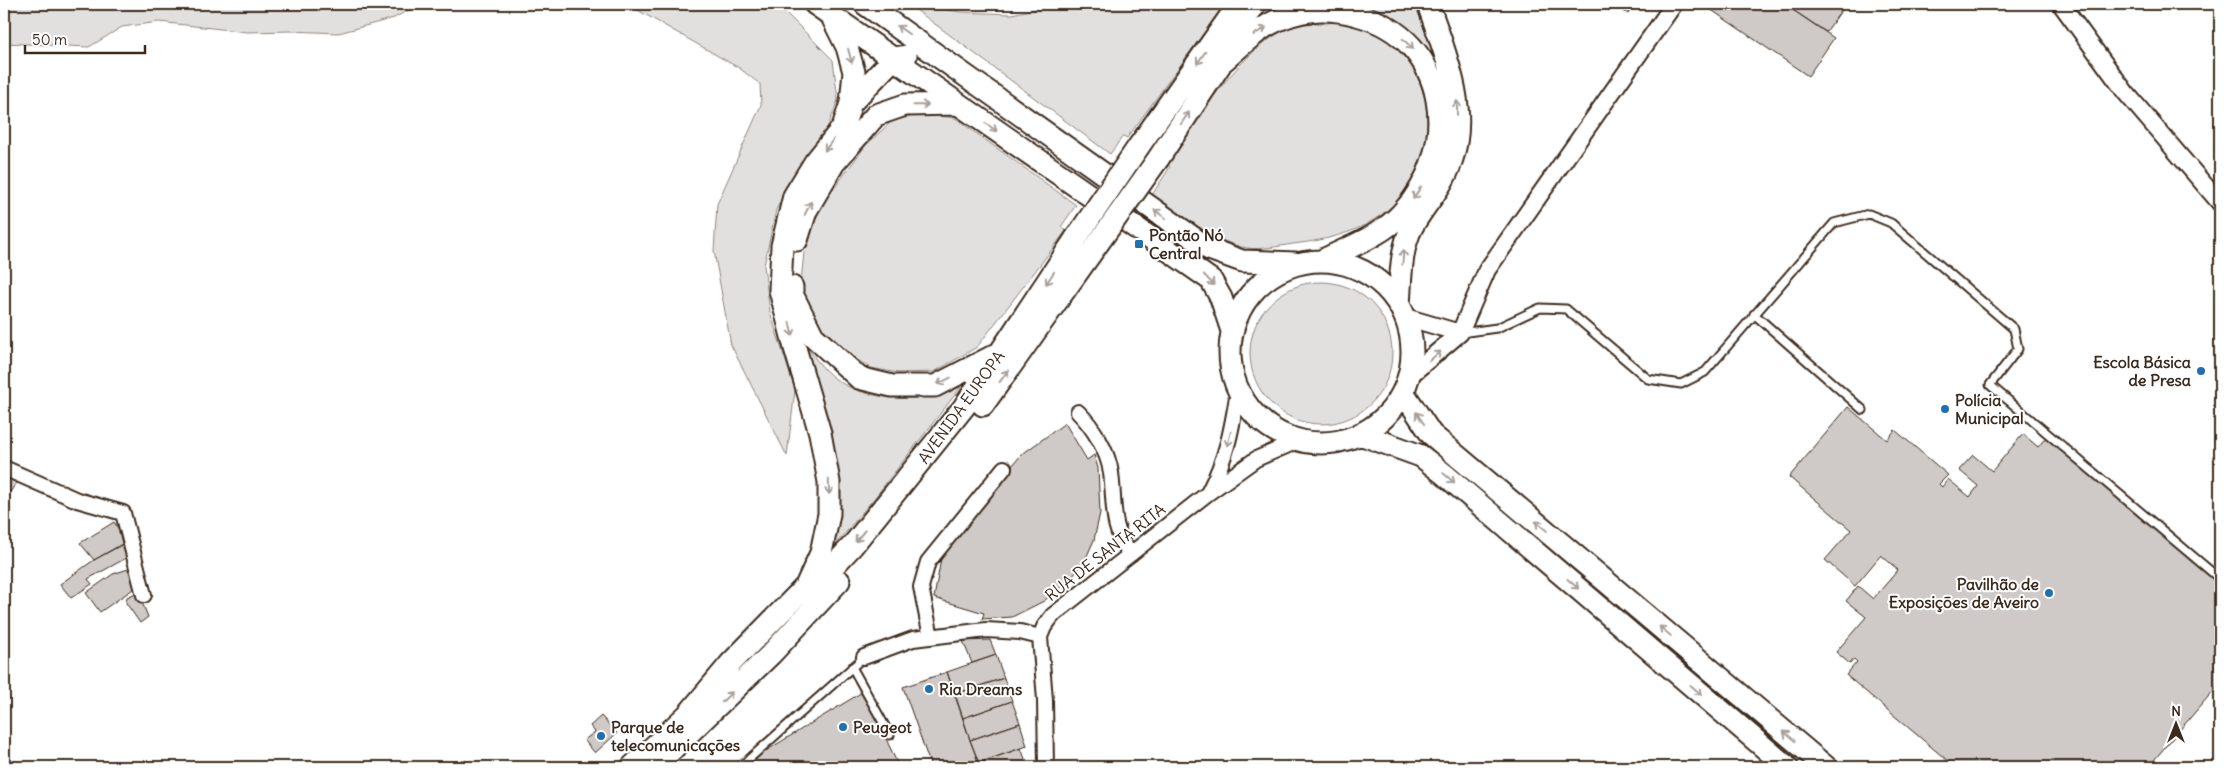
<svg xmlns="http://www.w3.org/2000/svg" width="2224" height="771" font-family="Delius,sans-serif">
	<style>
		.green { fill: #e2e0de; stroke: #8e857e }
		.building { fill: #cfcac7; stroke: #3b2a1e }
		.lines { fill: none; stroke-linecap: round; stroke-linejoin: round }
		.service-casing { stroke: #3b2a1e; stroke-width: 11 }
		.minor-casing { stroke: #3b2a1e; stroke-width: 18 }
		.tertiary-casing { stroke: #3b2a1e; stroke-width: 20 }
		.primary-casing { stroke: #3b2a1e; stroke-width: 25 }
		.service { stroke: #fff; stroke-width: 7 }
		.minor { stroke: #fff; stroke-width: 14 }
		.tertiary { stroke: #fff; stroke-width: 16 }
		.primary { stroke: #fff; stroke-width: 21 }
		.primary-bridge-casing { stroke: #3b2a1e; stroke-width: 25; stroke-linecap: butt }
		.primary-bridge { stroke: #fff; stroke-width: 21 }
		.oneway { stroke: #a79f9a }
		.poi-dot { fill: #1f6fb2; stroke: #fff; stroke-width: 2 }
		.labels { text-anchor: middle; dominant-baseline: central; stroke-width: 4; stroke-linejoin: round; paint-order: stroke }
		.poi-label { font-size: 16px; font-weight: bold; fill: #3b2a1e; stroke: #fff; text-anchor: start }
		.street-label { font-size: 16px; fill: #3b2a1e; stroke: #fff }
	</style>
	<rect width="100%" height="100%" fill="#fff"/>
	<filter id="ink" filterUnits="userSpaceOnUse"><feTurbulence type="fractalNoise" baseFrequency=".02" numOctaves="2"/><feDisplacementMap in="SourceGraphic" scale="10" xChannelSelector="R" yChannelSelector="G"/><feConvolveMatrix kernelMatrix="1 2 1 2 8 2 1 2 1" color-interpolation-filters="sRGB"/></filter>
	<g filter="url(#ink)">
		<path class="green" d="M4 4H426L407 11 394 18 339 33 291 31 247 32 159 22 122 27 89 47 4 43Z
			M627 4H777L833 60 838 100 828 126 790 183 776 210 764 266 770 312 795 390 787 456 731 345 714 251 717 204 761 105 760 84 739 68Z
			M1058 4H1225L1127 138 1123 136 1110 154 916 10 917 5 961 12 1012 14Z
			M1349 4H1419L1441 70 1447 105 1391 17 1370 8Z
			M1336 22C1349 25 1365 25 1377 30 1382 33 1387 39 1392 43 1441 84 1437 165 1391 207 1363 232 1328 240 1293 244 1279 246 1262 250 1247 248 1215 243 1180 213 1152 195L1170 167 1166 164C1198 119 1239 49 1291 27 1303 22 1323 24 1336 22Z
			M925 114 955 118 1076 205 1061 227 1066 231 977 347 934 372 898 373 871 368 844 352 821 331 807 309 801 281 805 243 818 210 866 145 893 120Z
			M1250 353a71 71 0 1 1 142 0a71 71 0 1 1-142 0Z
			M799 336C810 351 821 369 837 380 861 397 903 402 931 396 941 394 951 390 961 387L876 496 831 550Z"/>
		<path class="building" d="M1613 4H1635L1628 14Z
			M1714 4H1784L1834 38 1808 76 1710 9Z
			M1784 4H1846L1826 32Z
			M1848 407 1887 440 1895 430 1948 475 1939 484 1942 487 1948 479 1970 497 1978 486 1959 470 1973 455 1992 471 2023 434 2038 447 2046 437 2220 585V683L2148 767H1955L1846 675 1857 662 1854 659 1850 664 1836 652 1866 617 1846 601 1858 586 1873 599 1898 570 1881 555 1855 586 1825 560 1851 530 1789 477Z
			M1065 423 1087 460 1094 455 1098 468 1100 513 1094 540 1086 558 1070 579 1044 601 1012 617 982 619 984 613 934 598 942 553 1021 455Z
			M4 473 19 480 10 492 4 489Z
			M114 522 127 542 94 560 80 543Z
			M122 544 130 556 88 579 92 584 71 598 60 584 94 560Z
			M128 569 136 587 100 612 86 593 113 574Z
			M138 592 148 617 140 623 126 603 127 597Z
			M990 640 996 655 972 663 963 641Z
			M996 655 1004 678 955 694 947 672Z
			M947 672 970 740 980 767H931L903 687Z
			M1004 678 1012 701 963 718 955 694Z
			M864 691 899 767H749L746 763Z
			M1012 701 1020 723 970 740 963 718Z
			M601 716 617 733 595 753 584 740 595 732 590 726Z
			M1020 723 1027 746 979 763 970 740Z
			M1021 748 1028 767H980L979 763Z"/>
		<g class="lines">
			<g class="service-casing">
				<path id="service" d="M1754 314 1863 410
					M1460 333 1497 328 1540 308 1566 309 1648 379 1681 384 1705 372 1834 223 1869 214 1891 223 2014 329 2018 349 1990 385 2220 579
					M852 667 890 735
					M740 767 864 657"/>
			</g>
			<g class="minor-casing">
				<path id="minor" d="M1078 412C1093 427 1108 451 1111 473 1115 502 1110 530 1131 554
					M4 468 77 500 123 513 144 595
					M1209 491C1227 457 1232 428 1238 391
					M931 637 921 587 928 562 1004 468
					M864 657 913 639 986 630 1020 632 1040 637
					M1046 767 1045 700 1040 637 1044 627 1053 615 1207 494 1256 459 1300 440"/>
			</g>
			<g class="tertiary-casing">
				<path id="tertiary" d="M2061 4 2126 93 2220 203
					M1405 317 1460 333
					M1408 377 1460 333 1487 270 1674 4"/>
			</g>
			<g class="primary-casing">
				<path id="primary" d="M815 4 1211 280 1221 298 1232 331
					M865 4 1209 249 1242 261 1295 263
					M1222 62C1241 46 1260 26 1283 18 1310 8 1331 8 1357 15 1450 39 1462 149 1402 213 1382 236 1347 248 1321 261
					M851 103 894 58 906 56
					M1139 146 1239 4
					M1158 159 1222 62 1244 18 1255 4
					M797 240 806 211 834 163 876 115 905 105 958 104
					M1230 352a91 91 0 1 1 182 0a91 91 0 1 1-182 0Z
					M792 287V294L813 336 859 378 892 386H935L1001 352
					M1399 305C1401 280 1400 250 1412 227 1424 205 1443 187 1451 162 1470 110 1445 53 1428 4
					M1403 392 1431 434 1826 767
					M983 405 1094 249
					M1360 434 1421 456 1444 474 1787 767
					M811 590 853 545 964 407 1076 238
					M690 712 731 663 806 586 821 553 829 514V482L820 433 795 348 780 290 782 246 794 196 815 162 843 127 851 103 854 72 847 47 830 13
					M632 767 700 703
					M654 767 771 654 839 581"/>
			</g>
			<use href="#service" class="service"/>
			<use href="#minor" class="minor"/>
			<use href="#tertiary" class="tertiary"/>
			<use href="#primary" class="primary"/>
			<g class="primary-bridge-casing">
				<path id="primary-bridge" d="M1076 238 1139 146
					M1094 249 1158 159"/>
			</g>
			<use href="#primary-bridge" class="primary-bridge"/>
		</g>
		<defs><path id="oneway-shaft" d="M-6 0H5M1.5-3L5.5 0L1.5 3" fill="none" stroke-width="1.6" stroke-linecap="round" stroke-linejoin="round" transform="scale(1.25)"/></defs>
		<g class="oneway">
			<use href="#oneway-shaft" transform="translate(903 30) rotate(-145)"/>
			<use href="#oneway-shaft" transform="translate(1260 31) rotate(-31)"/>
			<use href="#oneway-shaft" transform="translate(1408 44) rotate(44)"/>
			<use href="#oneway-shaft" transform="translate(850 56) rotate(75)"/>
			<use href="#oneway-shaft" transform="translate(1201 58) rotate(125)"/>
			<use href="#oneway-shaft" transform="translate(921 105) rotate(-1)"/>
			<use href="#oneway-shaft" transform="translate(1457 108) rotate(-90)"/>
			<use href="#oneway-shaft" transform="translate(1185 118) rotate(-56)"/>
			<use href="#oneway-shaft" transform="translate(991 127) rotate(35)"/>
			<use href="#oneway-shaft" transform="translate(829 145) rotate(128)"/>
			<use href="#oneway-shaft" transform="translate(1417 193) rotate(122)"/>
			<use href="#oneway-shaft" transform="translate(808 208) rotate(-64)"/>
			<use href="#oneway-shaft" transform="translate(1160 214) rotate(-144)"/>
			<use href="#oneway-shaft" transform="translate(1403 257) rotate(-85)"/>
			<use href="#oneway-shaft" transform="translate(1050 278) rotate(123)"/>
			<use href="#oneway-shaft" transform="translate(1209 280) rotate(47)"/>
			<use href="#oneway-shaft" transform="translate(791 329) rotate(77)"/>
			<use href="#oneway-shaft" transform="translate(1435 356) rotate(-40)"/>
			<use href="#oneway-shaft" transform="translate(1004 376) rotate(-54)"/>
			<use href="#oneway-shaft" transform="translate(944 381) rotate(153)"/>
			<use href="#oneway-shaft" transform="translate(1420 418) rotate(-124)"/>
			<use href="#oneway-shaft" transform="translate(1229 439) rotate(104)"/>
			<use href="#oneway-shaft" transform="translate(1449 478) rotate(40)"/>
			<use href="#oneway-shaft" transform="translate(829 487) rotate(88)"/>
			<use href="#oneway-shaft" transform="translate(1541 526) rotate(-140)"/>
			<use href="#oneway-shaft" transform="translate(860 536) rotate(130)"/>
			<use href="#oneway-shaft" transform="translate(1573 584) rotate(41)"/>
			<use href="#oneway-shaft" transform="translate(1665 631) rotate(-140)"/>
			<use href="#oneway-shaft" transform="translate(1696 690) rotate(41)"/>
			<use href="#oneway-shaft" transform="translate(727 697) rotate(-45)"/>
			<use href="#oneway-shaft" transform="translate(1789 736) rotate(-140)"/>
		</g>
	</g>
	<g class="poi-dot">
		<rect x="1134" y="239" width="10" height="10" rx="2.5"/>
		<circle cx="2201" cy="371" r="5"/>
		<circle cx="1945" cy="409" r="5"/>
		<circle cx="2049" cy="593" r="5"/>
		<circle cx="929" cy="689" r="5"/>
		<circle cx="843" cy="727" r="5"/>
		<circle cx="601" cy="736" r="5"/>
	</g>
	<g class="labels">
		<g class="poi-label">
			<text x="1149" y="235">Pontão Nó<tspan x="1149" dy="18">Central</tspan></text>
			<text x="2191" y="362" text-anchor="end">Escola Básica<tspan x="2191" dy="18">de Presa</tspan></text>
			<text x="1955" y="400">Polícia<tspan x="1955" dy="18">Municipal</tspan></text>
			<text x="2039" y="584" text-anchor="end">Pavilhão de<tspan x="2039" dy="18">Exposições de Aveiro</tspan></text>
			<text x="939" y="689">Ria Dreams</text>
			<text x="611" y="727">Parque de<tspan x="611" dy="18">telecomunicações</tspan></text>
			<text x="853" y="727">Peugeot</text>
		</g>
		<g class="street-label">
			<text transform="translate(961 407) rotate(-54)">AVENIDA EUROPA</text>
			<text transform="translate(1105 552) rotate(-38)">RUA DE SANTA RITA</text>
		</g>
	</g>
	<rect width="2224" height="771" fill="none" stroke="#fff" stroke-width="20"/>
	<rect x="10" y="10" width="2204" height="751" fill="none" stroke="#3b2a1e" stroke-width="2" filter="url(#ink)"/>
	<g transform="translate(2176 724)" stroke="#ffffff" stroke-width="4" paint-order="stroke">
	<path d="M0-4L9 19L0 12L-9 19Z" fill="#3b2a1e"/>
	<text y="-8" font-size="14" font-weight="bold" text-anchor="middle" fill="#3b2a1e">N</text>
	</g>
	<path d="M25 45v8h120v-8" fill="none" stroke="#3b2a1e" stroke-width="2.5"/>
	<text x="32" y="45" font-size="15" fill="#3b2a1e" stroke="#ffffff" stroke-width="4" paint-order="stroke">50 m</text>
</svg>
